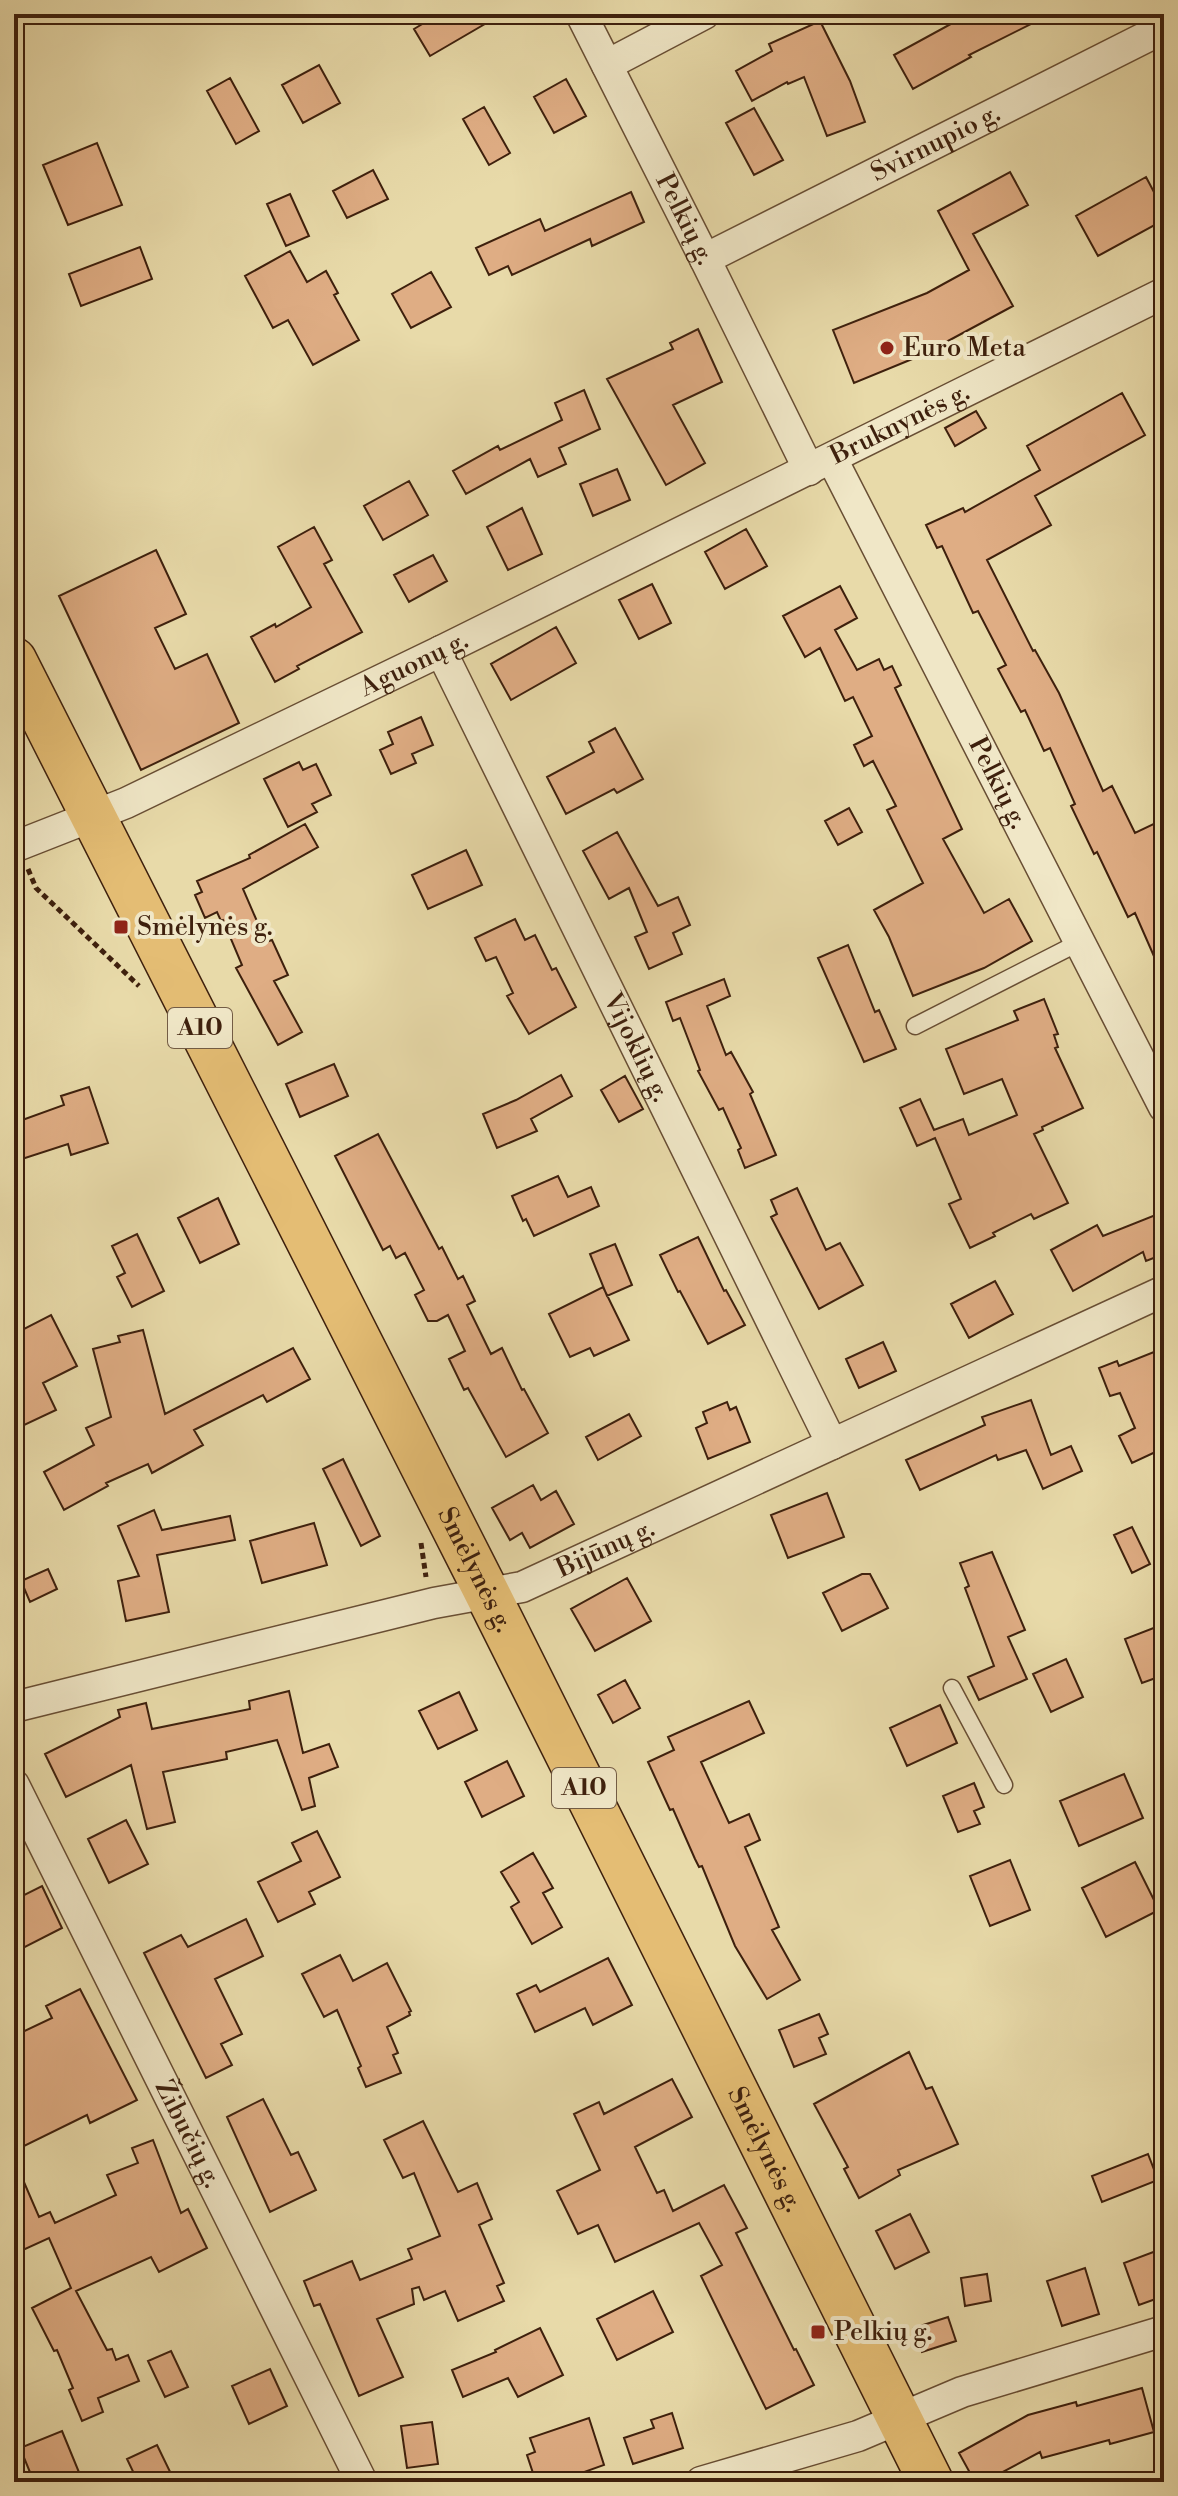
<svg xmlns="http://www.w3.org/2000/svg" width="1178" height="2496" font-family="'Libre Bodoni',serif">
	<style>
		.building { fill: #dfad84; stroke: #3e200d; stroke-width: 2 }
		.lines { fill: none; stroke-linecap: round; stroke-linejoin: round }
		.lane-casing { stroke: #684e34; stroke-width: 19 }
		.street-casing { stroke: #684e34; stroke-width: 33 }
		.highway-casing { stroke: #3e200d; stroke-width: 47 }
		.path { stroke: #3e200d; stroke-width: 5; stroke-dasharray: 6 4; stroke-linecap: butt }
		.lane { stroke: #f0e7c7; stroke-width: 16 }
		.street { stroke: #f0e7c7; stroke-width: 30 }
		.highway { stroke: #e4bd74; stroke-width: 44 }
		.poi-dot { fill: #8f2418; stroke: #f0e7c7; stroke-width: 3 }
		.labels { text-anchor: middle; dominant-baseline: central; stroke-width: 8; stroke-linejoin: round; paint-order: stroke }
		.shield { fill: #f0e7c7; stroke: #735c45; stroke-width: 2 }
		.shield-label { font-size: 24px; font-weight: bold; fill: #3e200d }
		.street-label { font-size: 26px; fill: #3e200d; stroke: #f0e7c7 }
		.poi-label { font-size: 26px; fill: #3e200d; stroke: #f0e7c7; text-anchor: start }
	</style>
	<rect width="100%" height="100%" fill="#e8daa9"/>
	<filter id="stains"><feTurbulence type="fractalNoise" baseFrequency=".0025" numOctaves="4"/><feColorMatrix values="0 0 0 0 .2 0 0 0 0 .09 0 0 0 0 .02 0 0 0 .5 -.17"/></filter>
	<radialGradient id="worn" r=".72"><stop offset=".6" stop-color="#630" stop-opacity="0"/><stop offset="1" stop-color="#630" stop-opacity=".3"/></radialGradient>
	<path class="building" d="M439 14H502L430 56 414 29Z
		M969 14H1051L969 55 971 57 913 89 894 55Z
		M820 21 850 81 865 122 827 136 804 77 788 84 787 82 752 101 736 71 772 51 769 44Z
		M319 65 340 103 303 123 282 85Z
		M230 78 259 131 236 144 207 91Z
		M566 79 586 116 554 133 534 97Z
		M484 107 510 153 489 165 463 119Z
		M754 108 783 160 754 175 726 123Z
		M97 143 122 205 68 225 43 165Z
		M373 170 388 199 347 218 333 191Z
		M1010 172 1028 205 973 234 1013 306 922 355 854 383 833 330 927 293 969 270 938 211Z
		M1146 177 1164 211V220L1098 256 1076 216Z
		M631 192 644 222 592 246 590 239 512 275 508 266 489 275 476 248 540 219 545 231Z
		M290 194 309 236 286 246 267 204Z
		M140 247 152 279 81 306 69 274Z
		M290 251 307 282 326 271 338 293 334 295 359 340 313 365 288 320 273 328 245 276Z
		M431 272 451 307 411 328 392 294Z
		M698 329 722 382 673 405 705 463 666 485 607 379 673 349 670 343Z
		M584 390 600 429 559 448 566 464 538 477 530 459 466 494 453 471 498 446 500 450 562 420 555 403Z
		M1122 393 1145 435 1035 496 1051 525 987 560 1033 651 1035 650 1059 693 1103 791 1112 786 1135 833 1164 819V979L1135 913 1128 917 1097 852 1094 854 1071 806 1075 804 1050 748 1044 751 1025 710 1021 712 998 669 1006 665 978 611 973 613 942 546 937 548 926 525 963 508 965 512 1040 470 1027 446Z
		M976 411 986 428 955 446 945 428Z
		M617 469 630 500 593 516 580 484Z
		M409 481 428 515 383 540 364 506Z
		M522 508 542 554 508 570 487 527Z
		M314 527 332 560 324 564 362 632 297 666 299 669 275 682 251 637 275 624 276 627 311 607 278 547Z
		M746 529 767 566 725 589 705 552Z
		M156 550 186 614 155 628 175 669 207 654 239 723 141 770 59 596Z
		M433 555 447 581 409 602 394 575Z
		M652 584 671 623 639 639 619 600Z
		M840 586 857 618 835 630 857 670 879 659 884 670 892 666 901 685 895 688 962 829 943 839 984 913 1009 899 1032 941 984 968 913 996 889 937 874 910 923 883 887 810 896 806 873 761 864 766 854 745 872 736 853 697 845 701 820 648 805 657 783 616Z
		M556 627 576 663 511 700 491 664Z
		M421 717 433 745 412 754 416 763 391 774 380 750 393 744 388 732Z
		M615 728 643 779 617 793 614 789 566 814 547 777 594 752 589 742Z
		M299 762 303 770 316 764 331 795 312 804 317 812 288 827 264 779Z
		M849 808 862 832 838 845 825 821Z
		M305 824 318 847 243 889 266 942 272 940 288 975 274 981 302 1032 278 1045 236 968 242 965 223 920 221 921 217 912 205 918 195 895 202 892 197 881 250 858 249 855Z
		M617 832 658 906 678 897 690 925 673 933 682 954 649 969 635 937 647 932 629 888 609 899 583 851Z
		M466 850 482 885 428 909 412 875Z
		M515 919 525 940 535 935 552 970 556 968 576 1007 529 1034 507 996 513 993 496 957 486 961 475 938Z
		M848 945 875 1012 879 1010 896 1049 864 1062 818 958Z
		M724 979 730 996 707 1006 726 1055 731 1052 753 1092 750 1094 776 1155 745 1168 738 1150 741 1148 723 1108 719 1110 698 1071 700 1070 680 1018 673 1021 666 1002Z
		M1044 999 1058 1034 1054 1035 1058 1047 1055 1048 1083 1108 1042 1127 1043 1130 1034 1134 1068 1203 1034 1219 1031 1214 993 1233 995 1236 970 1248 949 1204 961 1199 935 1138 917 1146 900 1108 920 1099 934 1130 963 1119 969 1135 1017 1115 1002 1079 964 1094 946 1049 1018 1020 1014 1011Z
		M334 1064 348 1096 300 1117 286 1084Z
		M561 1075 572 1096 531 1119 537 1131 497 1148 483 1114 516 1100Z
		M625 1076 643 1109 619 1122 601 1090Z
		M89 1087 108 1143 71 1155 68 1144 22 1159 14 1133V1123L64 1105 61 1096Z
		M378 1134 439 1249 442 1247 458 1279 463 1276 475 1301 467 1305 491 1354 502 1348 522 1390 524 1389 548 1433 506 1457 468 1388 464 1390 449 1359 465 1351 448 1315 437 1321H428L415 1295 424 1290 405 1253 396 1258 390 1246 383 1250 335 1156Z
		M558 1176 568 1197 591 1187 599 1206 534 1236 526 1219 523 1221 512 1196Z
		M797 1188 826 1250 840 1243 863 1285 819 1309 771 1217 777 1214 771 1200Z
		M218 1198 239 1244 200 1263 178 1218Z
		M1158 1214 1164 1229V1254L1146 1261 1143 1252 1073 1291 1051 1250 1097 1225 1103 1236Z
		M137 1234 164 1291 132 1307 117 1277 125 1273 112 1246Z
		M698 1237 724 1291 726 1290 745 1325 708 1344 680 1291 678 1292 660 1255Z
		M615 1244 632 1285 607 1296 590 1254Z
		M995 1281 1013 1314 969 1338 951 1304Z
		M603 1287 629 1340 594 1356 590 1348 570 1357 549 1314Z
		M51 1315 77 1366 43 1383 56 1410 20 1427 14 1414V1334Z
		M143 1330 165 1414 293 1348 310 1379 267 1402 263 1395 194 1430 203 1445 152 1473 148 1464 106 1483 108 1486 64 1510 44 1472 94 1445 86 1428 111 1417 93 1349 120 1342 118 1336Z
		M883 1342 896 1371 859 1388 846 1359Z
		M1164 1348V1448L1132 1463 1119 1436 1135 1428 1120 1393 1110 1396 1099 1368 1117 1361 1119 1366Z
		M1031 1400 1051 1455 1071 1446 1082 1471 1043 1489 1026 1450 998 1460 996 1455 920 1490 906 1460 985 1425 982 1417Z
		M727 1402 730 1410 736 1407 750 1442 708 1459 696 1428 707 1423 703 1412Z
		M629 1414 641 1436 598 1460 586 1437Z
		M343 1459 380 1536 361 1546 323 1469Z
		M533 1485 541 1500 556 1491 574 1524 530 1548 522 1533 510 1540 492 1508Z
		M827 1493 844 1537 788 1558 771 1515Z
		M154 1510 162 1530 230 1516 235 1540 157 1555 169 1612 126 1621 118 1581 139 1576 118 1526Z
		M314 1523 327 1565 262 1583 250 1541Z
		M1132 1527 1150 1564 1132 1573 1114 1535Z
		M992 1552 1025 1630 1008 1637 1027 1679 979 1700 968 1677 994 1666 965 1588 969 1586 960 1563Z
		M48 1569 57 1589 30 1602 21 1581Z
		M862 1574H870L888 1608 842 1631 823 1593Z
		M627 1578 651 1621 595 1651 571 1609Z
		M1164 1624V1675L1142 1683 1125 1639Z
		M1066 1659 1083 1697 1051 1712 1033 1674Z
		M625 1680 640 1708 613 1723 598 1695Z
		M289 1691 303 1753 329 1744 338 1767 309 1778 315 1806 302 1810 277 1740 226 1752 227 1759 163 1772 175 1822 147 1829 131 1765 66 1797 45 1754 120 1717 118 1710 146 1703 152 1729 250 1709 249 1701Z
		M459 1692 477 1730 438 1749 419 1711Z
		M749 1701 764 1733 701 1762 729 1823 749 1814 760 1840 745 1847 779 1927 772 1930 800 1980 767 1999 735 1946 702 1866 699 1867 695 1859 673 1809 670 1810 648 1762 674 1750 668 1737Z
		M940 1705 957 1743 907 1766 890 1728Z
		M507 1761 524 1796 482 1817 465 1782Z
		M1124 1774 1143 1818 1079 1846 1060 1801Z
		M974 1783 984 1807 974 1811 980 1824 958 1832 943 1796Z
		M126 1820 148 1864 109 1883 88 1839Z
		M317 1831 340 1877 309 1892 315 1904 278 1922 258 1882 301 1861 292 1843Z
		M533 1853 553 1888 543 1893 562 1927 532 1944 511 1907 519 1902 501 1872Z
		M1010 1860 1030 1910 990 1926 970 1876Z
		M1135 1862 1159 1910 1106 1937 1082 1888Z
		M42 1886 62 1928 21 1949 14 1936V1900Z
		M246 1919 263 1956 215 1979 242 2034 221 2044 232 2065 206 2078 144 1953 181 1935 188 1947Z
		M340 1955 353 1981 387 1963 411 2011 409 2012 410 2015 387 2027 398 2053 393 2055 401 2073 366 2087 358 2068 361 2066 337 2010 324 2017 302 1974Z
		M608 1958 632 2005 593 2025 585 2008 535 2032 517 1994 536 1985 540 1992Z
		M80 1989 137 2100 90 2123 87 2115 14 2151V2036L52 2018 46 2006Z
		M819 2014 828 2034 819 2038 826 2054 794 2067 779 2030Z
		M909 2052 926 2089 932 2087 958 2144 898 2170 900 2175 859 2198 844 2169 848 2167 814 2104Z
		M672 2079 692 2117 635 2147 657 2193 664 2190 673 2211 724 2185 747 2228 736 2233 794 2350 796 2349 814 2385 766 2409 701 2276 722 2265 699 2223 615 2262 598 2225 578 2234 557 2191 600 2170 574 2114 599 2102 604 2114Z
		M263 2099 291 2155 298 2152 316 2190 270 2212 227 2117Z
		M423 2121 458 2192 477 2183 492 2219 479 2225 504 2283 497 2286 504 2301 458 2321 445 2291 424 2300 419 2287 412 2289 414 2304 377 2319 403 2377 359 2396 320 2304 314 2306 304 2281 352 2261 360 2280 412 2259 408 2249 440 2236 414 2173 403 2178 384 2140Z
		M153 2140 181 2213 188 2209 207 2248 159 2272 151 2257 76 2291 107 2350 112 2349 116 2360 128 2355 139 2381 98 2398 103 2412 82 2421 69 2390 73 2388 57 2350 54 2351 32 2308 71 2288 49 2238 23 2250 14 2230V2159L39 2217 50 2212 55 2223 116 2195 107 2175 138 2163 132 2148Z
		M1148 2154 1158 2180 1102 2202 1092 2176Z
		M910 2214 929 2252 895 2269 876 2231Z
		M1164 2248V2296L1139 2305 1124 2263Z
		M1085 2268 1099 2314 1062 2326 1047 2281Z
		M987 2274 991 2301 965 2306 961 2278Z
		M653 2291 673 2332 617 2360 597 2319Z
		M948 2317 956 2341 922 2352 914 2328Z
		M540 2328 563 2375 518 2397 508 2378 463 2397 452 2370 496 2352 495 2350Z
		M171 2351 188 2387 165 2397 148 2361Z
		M270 2369 287 2406 249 2424 232 2386Z
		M1142 2388 1154 2432 1110 2444 1109 2440 1042 2458 1040 2452 984 2482H975L959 2453 1028 2415 1076 2402 1077 2406Z
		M672 2413 683 2448 633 2464 624 2438 654 2428 651 2420Z
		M589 2418 604 2465 584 2472 588 2482H536L527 2455 535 2452 530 2438Z
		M432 2422 438 2464 407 2468 401 2426Z
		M62 2431 83 2482H34L20 2448Z
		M157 2445 175 2482H138L127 2459Z"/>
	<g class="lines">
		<g class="lane-casing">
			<path id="lane" d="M915 1026 1080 942
				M952 1688 1004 1785"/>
		</g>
		<g class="street-casing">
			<g id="street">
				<path id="s1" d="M581 14 705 259 809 470"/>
				<path d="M607 65 704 14"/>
				<path id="s2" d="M705 259 1164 28"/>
				<path id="s3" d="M832 459 1164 1107"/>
				<path id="s4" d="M441 651 832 1444"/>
				<path id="s5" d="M14 847 126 803 441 651 1164 293"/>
				<path id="s6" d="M14 1707 434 1603 522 1587 1164 1291"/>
				<path id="s7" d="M14 1785 362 2482"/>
				<path d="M701 2482 858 2436 962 2392 1164 2331"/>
			</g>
		</g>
		<g class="highway-casing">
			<g id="highway">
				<path id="s8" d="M14 660 488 1595 931 2482"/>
			</g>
		</g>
		<path class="path" d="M28 869 36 888 139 986
			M421 1543 426 1577"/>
		<use href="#lane" class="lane"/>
		<use href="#street" class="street"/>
		<use href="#highway" class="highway"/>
	</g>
	<g class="poi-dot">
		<circle cx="887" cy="348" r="8"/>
		<rect x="113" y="919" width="16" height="16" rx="4"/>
		<rect x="810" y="2324" width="16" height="16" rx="4"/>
	</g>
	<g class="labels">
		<g class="shield">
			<rect x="168" y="1008" width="64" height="40" rx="6"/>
			<rect x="552" y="1768" width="64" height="40" rx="6"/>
		</g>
		<g class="shield-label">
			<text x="200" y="1028">A10</text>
			<text x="584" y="1788">A10</text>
		</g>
		<g class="street-label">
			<text stroke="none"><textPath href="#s2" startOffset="258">Svirnupio g.</textPath></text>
			<text stroke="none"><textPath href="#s1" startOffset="230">Pelkių g.</textPath></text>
			<text stroke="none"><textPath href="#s5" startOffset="982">Bruknynės g.</textPath></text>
			<text stroke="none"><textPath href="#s5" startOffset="440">Aguonų g.</textPath></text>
			<text stroke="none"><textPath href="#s3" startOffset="364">Pelkių g.</textPath></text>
			<text stroke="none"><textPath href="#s4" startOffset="442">Vijoklių g.</textPath></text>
			<text stroke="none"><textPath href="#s6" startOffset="614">Bijūnų g.</textPath></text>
			<text stroke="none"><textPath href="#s8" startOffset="1020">Smėlynės g.</textPath></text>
			<text stroke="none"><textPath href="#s7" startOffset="390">Žibučių g.</textPath></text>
			<text stroke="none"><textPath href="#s8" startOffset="1668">Smėlynės g.</textPath></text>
		</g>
		<g class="poi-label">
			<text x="903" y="348">Euro Meta</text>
			<text x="137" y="927">Smėlynės g.</text>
			<text x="834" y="2332">Pelkių g.</text>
		</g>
	</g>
	<rect width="1178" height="2496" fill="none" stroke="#e8daa9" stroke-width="48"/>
	<rect x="16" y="16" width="1146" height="2464" fill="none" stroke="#3e200d" stroke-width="4"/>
	<rect x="24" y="24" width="1130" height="2448" fill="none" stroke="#3e200d" stroke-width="2"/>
	<rect width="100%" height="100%" filter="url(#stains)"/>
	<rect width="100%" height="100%" fill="url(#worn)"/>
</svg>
